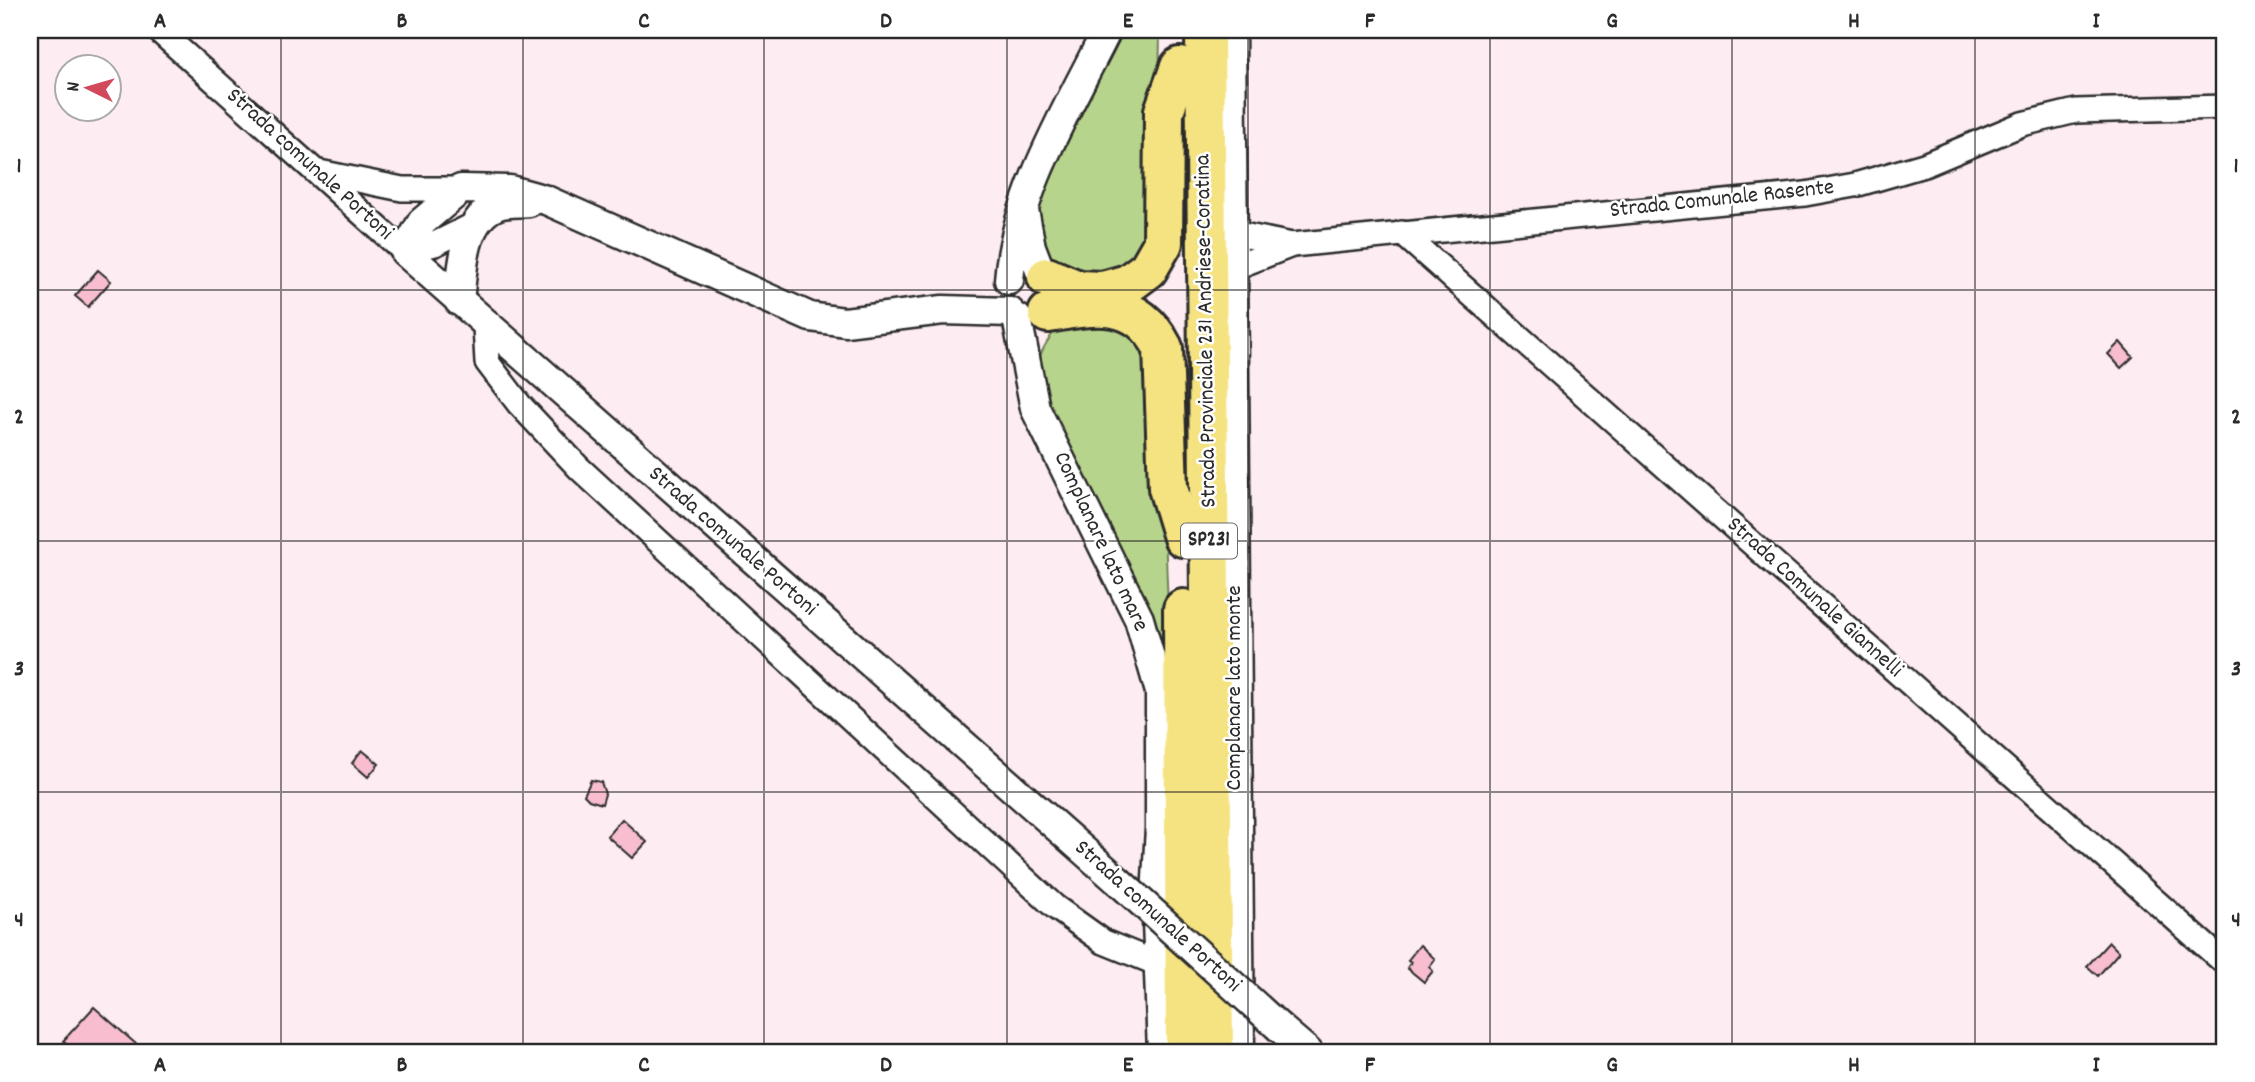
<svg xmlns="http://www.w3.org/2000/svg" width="2255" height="1082" viewBox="0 0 2255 1082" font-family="Dekko,sans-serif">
<rect width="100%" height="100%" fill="#fdecf1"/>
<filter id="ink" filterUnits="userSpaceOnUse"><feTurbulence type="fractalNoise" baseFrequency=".0143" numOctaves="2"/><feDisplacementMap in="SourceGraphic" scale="14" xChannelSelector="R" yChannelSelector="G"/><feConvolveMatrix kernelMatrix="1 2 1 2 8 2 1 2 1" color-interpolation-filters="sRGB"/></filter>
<g filter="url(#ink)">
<!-- green -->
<g fill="#b7d48c" stroke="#71805c" stroke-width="2">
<polygon points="1119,30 1160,30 1157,217 1149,246 1106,277 1050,264 1034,209"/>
<path d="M1133 323 1159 372 1171 689 1042 406C1036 369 1033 358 1057 328Z"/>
</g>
<!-- building -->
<g fill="#f8bed0" stroke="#2b2b2b" stroke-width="2">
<polygon points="98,270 111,281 88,307 75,296"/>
<polygon points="2120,342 2133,357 2121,368 2108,354"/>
<polygon points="362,750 379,764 368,777 352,763"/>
<polygon points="591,780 601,782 605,794 602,804 589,800 584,795"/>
<polygon points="622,819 647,842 632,858 607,836"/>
<polygon points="2109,942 2119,952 2098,976 2087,966"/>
<polygon points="1420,945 1435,959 1429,967 1433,971 1424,982 1407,968 1411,962 1408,960"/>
<polygon points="94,1007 145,1052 75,1052 63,1041"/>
</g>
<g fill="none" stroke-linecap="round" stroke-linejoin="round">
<defs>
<g id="minor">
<polyline points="158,30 405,252 435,244 475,224"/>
<polyline points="319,172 402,189 461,189"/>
<polyline points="1233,233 1292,245"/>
<polyline points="1402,233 2225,963"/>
<polyline points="1233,268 1292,245 1805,194 1855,185 1924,165 2022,124 2076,111 2225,107"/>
<polyline points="485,326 487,362 519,404 579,468 1055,907 1104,942 1156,963"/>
</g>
<g id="tertiary">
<polyline points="1231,30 1240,1052"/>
<polyline points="1025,215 1031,247 1041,273"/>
<path d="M1009 280C1015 194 1069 107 1107 30"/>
<path d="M459 301C463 270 462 221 496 206 504 202 519 203 529 202"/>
<polyline points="1010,312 943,310 845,322 810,317 546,200 510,190 461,189 422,222 405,252 1117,880"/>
<polyline points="1017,318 1035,408 1139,619 1160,692 1160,828 1156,895 1162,1052"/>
<polyline points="1280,1028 1308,1052"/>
</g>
<g id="trunk">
<polyline points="1205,30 1214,1052"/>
<polyline points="1047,277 1078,290 1103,291 1128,284 1148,269 1163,243 1164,111 1180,67"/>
<path d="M1048 313C1097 304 1137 297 1163 348L1168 488 1183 537"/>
<polyline points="1183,609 1185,1052"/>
</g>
</defs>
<!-- minor casing -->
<use href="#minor" stroke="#2b2b2b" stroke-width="28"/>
<!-- tertiary casing -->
<use href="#tertiary" stroke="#2b2b2b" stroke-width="33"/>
<!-- trunk casing -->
<use href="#trunk" stroke="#2b2b2b" stroke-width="44"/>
<!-- minor -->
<use href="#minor" stroke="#fff" stroke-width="23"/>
<!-- tertiary -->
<use href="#tertiary" stroke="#fff" stroke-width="28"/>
<!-- trunk -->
<use href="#trunk" stroke="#f5e382" stroke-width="38"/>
<defs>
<polyline id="tertiary-bridge" points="1117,880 1280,1028"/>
</defs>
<!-- tertiary-bridge casing -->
<use href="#tertiary-bridge" stroke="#2b2b2b" stroke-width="33" stroke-linecap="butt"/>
<!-- tertiary-bridge -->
<use href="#tertiary-bridge" stroke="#fff" stroke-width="28"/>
</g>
</g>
<!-- grid -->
<path fill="none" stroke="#2b2b2b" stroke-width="2" stroke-opacity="0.55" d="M281 30V1052M523 30V1052M764 30V1052M1007 30V1052M1248 30V1052M1490 30V1052M1732 30V1052M1975 30V1052M30 290H2225M30 541H2225M30 792H2225"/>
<g text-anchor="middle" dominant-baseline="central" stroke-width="5" stroke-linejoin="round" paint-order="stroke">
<!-- shield labels -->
<rect fill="#fff" stroke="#6b6b6b" stroke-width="2" x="1181" y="523.5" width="56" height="35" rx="5"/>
<g font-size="21" font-weight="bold" fill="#2b2b2b">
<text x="1209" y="541">SP231</text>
</g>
<!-- street labels -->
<g font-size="23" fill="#2b2b2b" stroke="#fff">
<text transform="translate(309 165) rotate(42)">Strada comunale Portoni</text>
<text transform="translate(1722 200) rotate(-6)">Strada Comunale Rasente</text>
<text transform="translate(1207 331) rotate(-91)">Strada Provinciale 231 Andriese-Coratina</text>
<text transform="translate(732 542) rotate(41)">Strada comunale Portoni</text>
<text transform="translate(1100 542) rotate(65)">Complanare lato mare</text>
<text transform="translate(1814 598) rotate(42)">Strada Comunale Giannelli</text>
<text transform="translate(1235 688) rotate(-90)">Complanare lato monte</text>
<text transform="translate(1157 917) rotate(42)">Strada comunale Portoni</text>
</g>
</g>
<!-- margin -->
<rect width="2255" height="1082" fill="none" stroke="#fff" stroke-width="77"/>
<!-- north arrow -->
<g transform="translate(88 88) rotate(275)"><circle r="33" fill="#ffffff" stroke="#aaaaaa" stroke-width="2"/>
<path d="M0-5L12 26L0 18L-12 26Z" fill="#d1495b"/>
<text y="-10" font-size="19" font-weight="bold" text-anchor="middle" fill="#2b2b2b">N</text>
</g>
<rect x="38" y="38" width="2178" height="1006" fill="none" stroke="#2b2b2b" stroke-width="2.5"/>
<g font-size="23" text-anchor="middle" font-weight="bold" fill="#2b2b2b">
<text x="160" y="27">A</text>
<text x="402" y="27">B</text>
<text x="644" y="27">C</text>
<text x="886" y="27">D</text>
<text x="1128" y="27">E</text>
<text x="1370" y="27">F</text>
<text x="1612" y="27">G</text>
<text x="1854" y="27">H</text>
<text x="2096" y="27">I</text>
<text x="19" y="172">1</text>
<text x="2236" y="172">1</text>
<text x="19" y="423">2</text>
<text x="2236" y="423">2</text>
<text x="19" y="675">3</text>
<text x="2236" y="675">3</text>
<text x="19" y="926">4</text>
<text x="2236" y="926">4</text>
<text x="160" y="1071">A</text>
<text x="402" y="1071">B</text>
<text x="644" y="1071">C</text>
<text x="886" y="1071">D</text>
<text x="1128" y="1071">E</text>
<text x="1370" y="1071">F</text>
<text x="1612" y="1071">G</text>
<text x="1854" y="1071">H</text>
<text x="2096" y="1071">I</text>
</g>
</svg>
